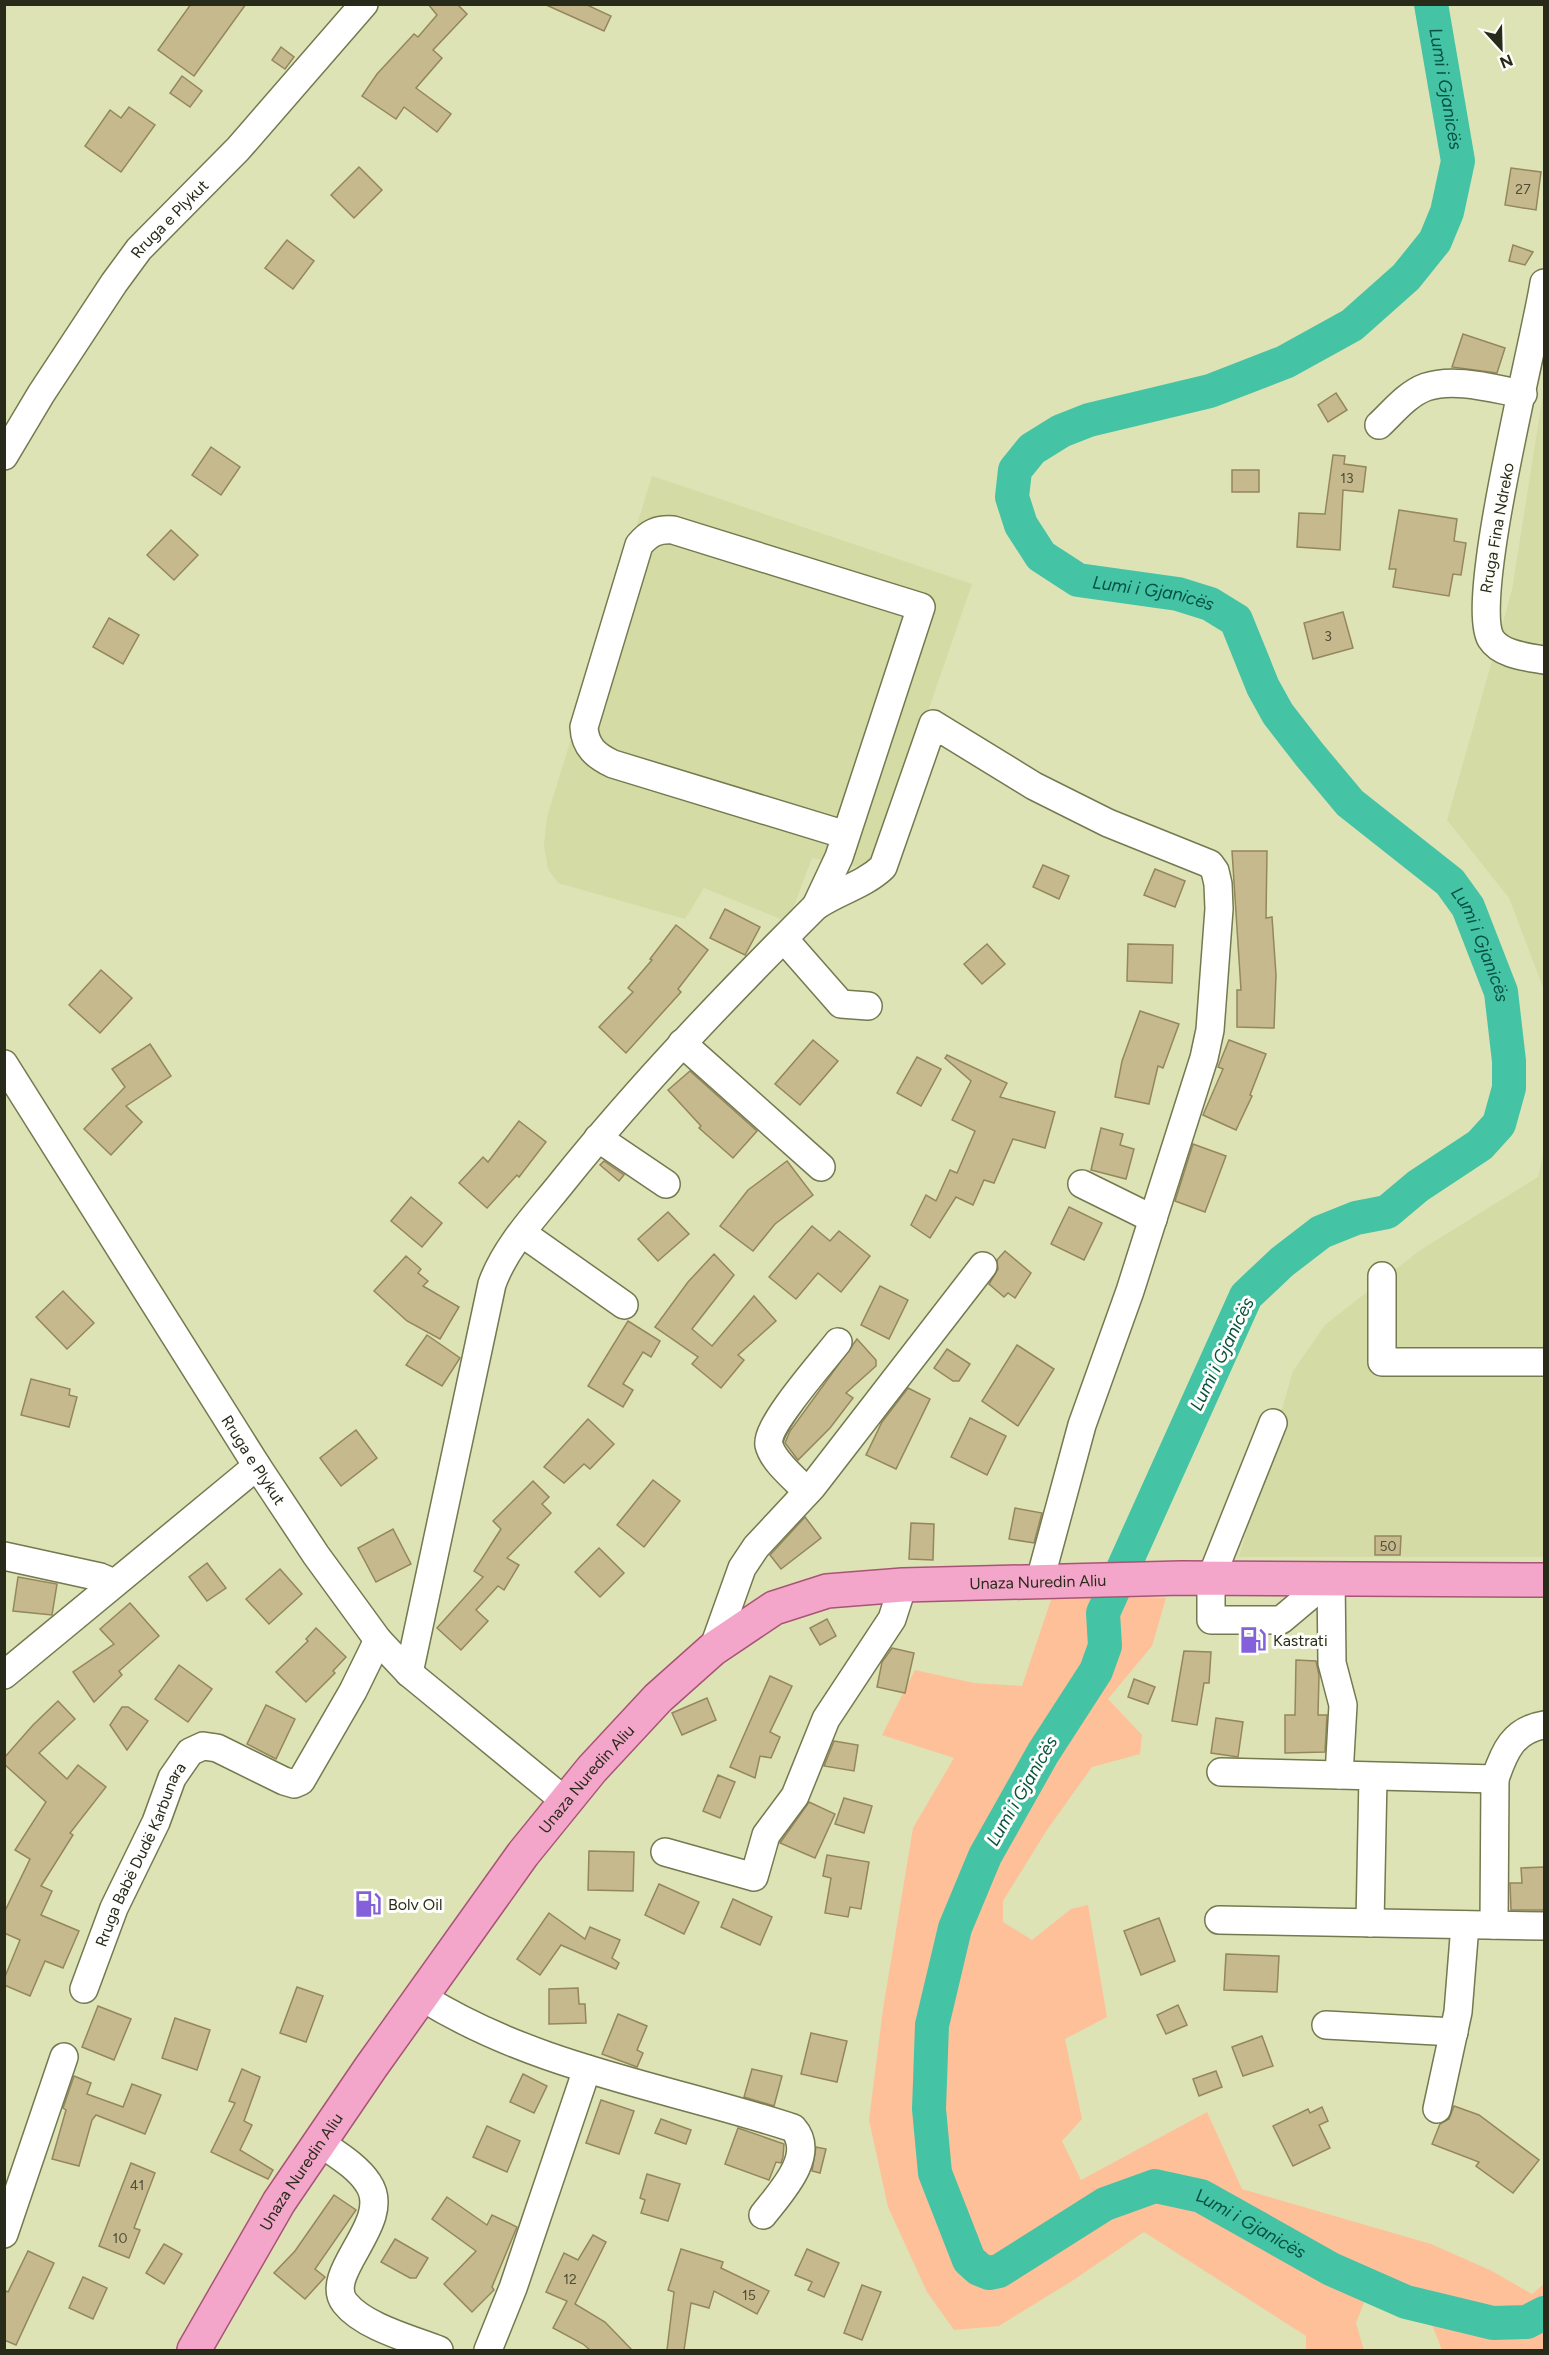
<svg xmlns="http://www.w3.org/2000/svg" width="1549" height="2355" viewBox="0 0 1549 2355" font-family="Figtree,sans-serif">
<rect width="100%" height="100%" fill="#dde3b5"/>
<!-- built -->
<g fill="#d4dba5">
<polygon points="1544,388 1544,999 1543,987 1509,898 1447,820 1512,590"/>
<polygon points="652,476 972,584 873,870 812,858 788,922 704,888 685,919 558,883 548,869 544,845 547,817"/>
<polygon points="1544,1150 1544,1557 1239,1557 1293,1371 1325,1325 1419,1251 1538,1177"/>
</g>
<!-- green -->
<polygon fill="#fec099" points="1054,1591 1166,1598 1152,1646 1108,1699 1142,1735 1140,1754 1092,1767 1047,1830 1003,1901 1003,1922 1032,1940 1071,1909 1088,1905 1107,2017 1065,2039 1082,2119 1062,2141 1081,2180 1207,2112 1242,2189 1431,2244 1490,2270 1532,2294 1544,2284 1544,2350 1442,2350 1423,2302 1372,2282 1356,2323 1364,2350 1306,2350 1306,2336 1144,2232 1072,2281 999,2326 954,2330 927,2292 888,2207 869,2120 883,2009 913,1828 954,1758 882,1735 915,1670 974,1683 1022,1686"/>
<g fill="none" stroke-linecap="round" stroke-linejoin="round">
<!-- river -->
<path stroke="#45c3a5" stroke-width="34" id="s1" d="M1431 4 1458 161 1447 212 1435 241 1406 277 1352 325 1285 362 1210 391 1089 420 1061 431 1032 449 1015 470 1012 497 1021 525 1041 556 1078 580 1178 594 1210 604 1236 620 1263 687 1278 714 1309 754 1350 803 1450 882 1468 907 1501 992 1509 1061V1088L1499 1124 1480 1145 1418 1186 1387 1212 1356 1218 1321 1232 1282 1262 1246 1296 1103 1613 1105 1646 1096 1671 1043 1753 985 1856 955 1928 932 2025 929 2109 935 2173 969 2260 979 2269 989 2273 999 2271 1105 2204 1155 2186 1201 2196 1331 2269 1406 2302 1493 2323 1527 2322 1544 2313"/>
</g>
<!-- building -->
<g fill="#c6b98d" stroke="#94875d" stroke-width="1.5">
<polygon points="191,4 246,4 194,76 158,50"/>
<polygon points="428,4 457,4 467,14 433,50 442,58 416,88 451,114 437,132 404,107 396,119 362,96 377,74 414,34 418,37 437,15"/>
<polygon points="544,4 585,4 611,16 604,31"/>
<polygon points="281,47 294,57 285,69 272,60"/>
<polygon points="182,76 202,91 190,107 170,93"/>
<polygon points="129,107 155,125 121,172 85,146 110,110 121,118"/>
<polygon points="359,167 382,190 354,218 331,195"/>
<polygon points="1511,168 1541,172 1536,210 1505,205"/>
<polygon points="287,240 314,261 293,289 265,268"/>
<polygon points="1513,245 1533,252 1525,265 1509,261"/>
<polygon points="1463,334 1505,348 1497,373 1452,367"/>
<polygon points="1336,393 1347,410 1328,422 1318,405"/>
<polygon points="211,447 240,467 221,495 192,475"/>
<polygon points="1333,455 1345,456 1344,464 1366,467 1363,492 1343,490 1340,550 1297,547 1299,513 1325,514"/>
<rect x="1232" y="470" width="27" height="22"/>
<polygon points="1399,510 1457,519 1454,541 1466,543 1461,575 1453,574 1449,596 1393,587 1396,569 1389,569"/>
<polygon points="171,530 198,555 174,580 147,555"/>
<polygon points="1343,612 1353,648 1313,659 1304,623"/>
<polygon points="109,618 139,635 123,664 93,647"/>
<polygon points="1232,851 1267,851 1266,918 1272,917 1276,975 1274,1028 1237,1027 1237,990 1241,990"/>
<polygon points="1043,865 1069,876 1059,899 1033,887"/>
<polygon points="1155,869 1185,881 1175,907 1144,895"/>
<polygon points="725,909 760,927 745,955 710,938"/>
<polygon points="676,925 708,950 678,989 681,992 626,1053 599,1027 633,992 628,988 652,960 650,959"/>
<polygon points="987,944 1005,964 982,984 964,964"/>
<polygon points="1128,944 1173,945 1172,983 1127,981"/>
<polygon points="101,970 132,998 100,1033 69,1005"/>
<polygon points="1140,1011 1179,1024 1163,1068 1158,1066 1149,1104 1115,1097 1122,1061"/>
<polygon points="813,1040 838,1061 800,1105 775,1084"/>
<polygon points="1229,1040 1266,1054 1250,1095 1252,1096 1236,1130 1203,1115 1223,1069 1218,1067"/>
<polygon points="150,1044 171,1076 126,1106 142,1122 111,1155 84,1129 125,1087 112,1069"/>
<polygon points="947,1055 1007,1083 1000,1097 1055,1112 1045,1148 1013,1139 994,1183 984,1180 973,1205 956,1197 930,1238 911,1225 926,1195 936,1201 950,1170 957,1173 975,1131 952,1120 971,1081 945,1058"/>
<polygon points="917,1057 941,1069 921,1106 897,1093"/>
<polygon points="690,1071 757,1131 733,1158 699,1128 701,1126 668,1090"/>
<polygon points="519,1121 546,1142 519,1177 517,1175 487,1208 459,1183 483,1157 488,1162"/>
<polygon points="1101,1128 1123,1134 1120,1145 1134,1149 1126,1179 1091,1170"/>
<polygon points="1193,1144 1226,1156 1205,1212 1175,1201"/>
<polygon points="604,1161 624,1175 619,1181 600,1165"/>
<polygon points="787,1161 813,1195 775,1224 753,1251 720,1226 748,1190"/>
<polygon points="411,1197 442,1223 422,1247 391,1221"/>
<polygon points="1069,1207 1102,1223 1084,1260 1051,1244"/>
<polygon points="668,1212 689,1234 658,1261 638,1239"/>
<polygon points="812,1226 830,1241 839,1231 870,1256 841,1292 818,1273 796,1299 769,1277"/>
<polygon points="1005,1251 1031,1273 1015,1298 1008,1293 1004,1297 989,1284 998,1269 997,1260"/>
<polygon points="714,1254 734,1275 692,1329 712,1346 754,1296 776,1321 738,1355 744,1360 721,1388 692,1364 698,1357 655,1327 688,1282"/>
<polygon points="406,1256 421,1269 418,1273 428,1281 423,1286 459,1307 440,1339 407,1321 374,1291"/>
<polygon points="880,1286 908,1300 889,1339 861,1325"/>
<polygon points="63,1291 94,1323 67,1349 36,1317"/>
<polygon points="628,1321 660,1341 651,1357 643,1352 623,1384 633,1390 623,1407 588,1386"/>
<polygon points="427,1335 460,1358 442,1386 406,1365"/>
<polygon points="857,1339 876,1360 876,1366 846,1393 853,1398 830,1428 798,1460 785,1443 790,1431"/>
<polygon points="1017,1345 1054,1369 1018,1426 982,1401"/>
<polygon points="947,1349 970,1364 959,1381 953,1381 934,1368"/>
<polygon points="31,1379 70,1389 69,1395 77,1397 69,1427 21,1415"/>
<polygon points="908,1388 930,1399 896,1469 866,1455 882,1422"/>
<polygon points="970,1418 1006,1436 987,1475 951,1457"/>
<polygon points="588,1419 614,1444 590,1469 584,1464 564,1483 544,1467"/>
<polygon points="356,1430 377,1458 341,1486 320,1458"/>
<polygon points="653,1480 680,1501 644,1547 617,1525"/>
<polygon points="533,1481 549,1497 542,1504 551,1513 507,1558 519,1565 504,1590 498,1586 476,1610 488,1621 461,1650 437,1628 483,1577 474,1571 501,1529 493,1521"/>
<polygon points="1015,1508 1042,1513 1034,1543 1009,1539"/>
<polygon points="805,1517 821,1538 781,1569 770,1555"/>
<polygon points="911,1523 934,1524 933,1560 909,1559"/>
<polygon points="393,1529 411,1564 376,1582 358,1548"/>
<polygon points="1375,1536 1401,1536 1400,1555 1375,1555"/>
<polygon points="599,1548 624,1573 600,1597 575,1572"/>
<polygon points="207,1563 226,1588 207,1601 189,1577"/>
<polygon points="280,1569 302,1594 269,1624 246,1599"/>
<polygon points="18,1577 57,1584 52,1615 13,1611"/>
<polygon points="130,1603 159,1636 119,1671 122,1675 94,1702 73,1672 114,1644 100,1629"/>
<polygon points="827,1619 836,1636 820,1645 810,1628"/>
<polygon points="316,1628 346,1657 333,1671 335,1673 306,1702 276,1672 308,1641 306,1639"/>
<polygon points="892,1648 914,1653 905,1693 877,1687 882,1662"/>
<polygon points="1184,1651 1211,1652 1209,1683 1204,1683 1197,1725 1172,1721"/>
<polygon points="1296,1660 1316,1661 1319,1675 1318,1715 1327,1715 1325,1752 1285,1753 1285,1715 1295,1715"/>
<polygon points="179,1665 212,1689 188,1722 155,1699"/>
<polygon points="770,1676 792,1686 770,1732 780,1737 771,1758 760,1756 755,1778 730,1767"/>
<polygon points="1134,1679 1155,1687 1148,1704 1128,1697"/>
<polygon points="707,1698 716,1720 682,1735 672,1713"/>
<polygon points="58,1701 75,1719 39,1753 67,1779 78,1765 106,1787 70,1833 73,1835 41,1886 52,1891 41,1915 79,1931 63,1968 45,1961 30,1996 4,1985 4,1979 20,1940 4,1933 4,1913 30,1859 15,1850 46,1802 4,1764 4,1758 33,1725"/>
<polygon points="266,1705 295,1719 276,1759 247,1744"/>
<polygon points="122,1707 128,1707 148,1721 127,1750 110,1725"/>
<polygon points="1216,1718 1243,1722 1238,1757 1211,1753"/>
<polygon points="834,1741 858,1745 854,1771 824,1766"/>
<polygon points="718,1775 735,1782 720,1818 703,1811"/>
<polygon points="844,1798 872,1806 864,1833 835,1824"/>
<polygon points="809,1802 835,1814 815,1858 780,1843"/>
<polygon points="589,1851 634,1852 633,1891 588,1890"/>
<polygon points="827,1855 869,1862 861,1909 850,1907 848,1917 825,1913 831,1878 823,1876"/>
<polygon points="1545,1867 1545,1910 1511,1910 1510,1883 1522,1883 1521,1868"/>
<polygon points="659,1884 699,1902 684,1934 645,1915"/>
<polygon points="733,1899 772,1917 760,1945 721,1927"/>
<polygon points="549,1913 585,1939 590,1927 620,1940 612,1958 619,1963 616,1969 561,1945 540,1975 517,1959"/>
<polygon points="1159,1918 1175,1961 1141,1975 1124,1931"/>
<polygon points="1226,1954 1279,1956 1277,1992 1224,1990"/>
<polygon points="297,1987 323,1996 306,2042 280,2033"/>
<polygon points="578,1988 579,2004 585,2004 586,2023 549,2024 549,1989"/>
<polygon points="1178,2005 1187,2025 1166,2034 1157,2015"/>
<polygon points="98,2006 131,2019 114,2060 82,2047"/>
<polygon points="618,2014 647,2026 637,2050 643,2053 637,2067 602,2054"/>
<polygon points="175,2018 210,2030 197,2070 162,2058"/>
<polygon points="811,2033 847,2041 837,2082 801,2074"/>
<polygon points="1262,2036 1273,2066 1243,2076 1232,2047"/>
<polygon points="242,2069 260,2077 244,2121 252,2125 240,2150 273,2170 268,2179 211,2152 235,2103 229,2101"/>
<polygon points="752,2069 782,2076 774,2106 744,2097"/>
<polygon points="1216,2071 1222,2087 1199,2096 1193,2079"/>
<polygon points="523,2074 547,2086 534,2113 510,2102"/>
<polygon points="74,2076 91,2083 87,2094 123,2107 132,2084 161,2095 145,2134 96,2115 92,2120 79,2166 52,2159 66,2110 63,2108"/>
<polygon points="601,2100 634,2111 619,2154 586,2143"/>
<polygon points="1454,2106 1479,2115 1539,2160 1513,2193 1476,2166 1479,2162 1432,2144 1440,2124 1449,2119"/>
<polygon points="1322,2107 1328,2121 1319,2125 1330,2148 1293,2166 1273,2126 1308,2109 1310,2113"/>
<polygon points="661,2119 691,2130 686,2144 655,2133"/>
<polygon points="487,2126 520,2141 507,2172 473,2157"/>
<polygon points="738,2128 784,2144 783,2157 781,2163 776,2162 769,2180 725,2164"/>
<polygon points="816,2147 826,2149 820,2173 812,2171"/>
<polygon points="131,2163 155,2173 134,2228 140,2230 129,2258 99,2246"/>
<polygon points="647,2174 680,2184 668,2221 641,2213 645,2200 640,2198"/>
<polygon points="334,2195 356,2210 315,2269 325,2277 305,2299 274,2273 295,2251"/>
<polygon points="447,2197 487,2225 492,2215 517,2227 492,2287 494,2290 472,2312 444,2284 476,2251 432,2219"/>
<polygon points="593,2235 606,2242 575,2304 605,2322 632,2350 590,2350 583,2344 553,2328 567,2301 546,2292 564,2253 578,2260"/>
<polygon points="395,2239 428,2258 416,2278 410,2278 381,2262"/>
<polygon points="164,2244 182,2254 164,2284 146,2273"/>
<polygon points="681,2249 723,2262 721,2268 769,2291 757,2314 714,2291 709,2308 691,2303 684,2350 667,2350 674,2292 668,2290"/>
<polygon points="807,2249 839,2263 824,2297 808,2290 812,2282 795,2275"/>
<polygon points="28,2251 54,2263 16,2345 4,2340 4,2290 8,2292"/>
<polygon points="83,2277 107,2288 93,2319 69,2308"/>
<polygon points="862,2285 881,2292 862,2340 844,2333"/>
</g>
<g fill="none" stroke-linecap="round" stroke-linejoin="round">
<defs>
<g id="minor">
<path d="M1544 283C1535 342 1468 601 1491 639 1501 655 1528 657 1544 660"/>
<path d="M1379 425C1393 412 1407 394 1426 387 1455 377 1494 389 1523 394"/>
<path id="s2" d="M4 456 41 394 114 283 139 249 238 149 364 4"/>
<path d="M816 906 839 857 921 607 673 530C657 529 649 533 639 545L584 727C585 747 596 756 613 764L846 835"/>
<polyline points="784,939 841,1004 868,1006"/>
<polyline points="682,1043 821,1167"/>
<path id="s3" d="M4 1064 257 1466 316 1555 378 1640 409 1673 565 1801"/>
<polyline points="598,1138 666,1184"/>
<polyline points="1082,1184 1153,1219"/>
<polyline points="522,1233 624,1305"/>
<polyline points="1382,1276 1382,1362 1544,1362"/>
<polyline points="1273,1423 1211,1578 1211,1620 1281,1620 1331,1578"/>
<path d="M807 1492C796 1479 773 1462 769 1445 765 1426 825 1359 838 1342"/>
<polyline points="4,1556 100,1577 114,1583"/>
<polyline points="1331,1578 1332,1663 1343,1705 1339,1775"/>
<polyline points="713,1649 742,1568 756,1547 812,1487 983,1266"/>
<path d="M409 1673 492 1284C506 1245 538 1213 564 1180 642 1083 728 994 816 906 838 891 864 885 883 867L933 724 1034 786 1108 823 1210 864 1215 871 1218 884 1219 909 1210 1030 1204 1058 1130 1291 1082 1425 1040 1580"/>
<polyline points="4,1675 257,1466"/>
<path d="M1221 1772 1495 1779C1504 1752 1513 1730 1544 1725"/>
<polyline points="665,1852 754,1877 766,1835 795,1796 826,1719 892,1619 903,1585"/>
<polyline points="1219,1920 1544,1926"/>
<polyline points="1370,1923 1373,1777"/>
<polyline points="1494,1925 1495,1779"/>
<path id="s4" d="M84 1989 114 1908 156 1822 172 1778 190 1752 203 1746 217 1748 284 1781 294 1784 301 1781 353 1691 378 1640"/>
<path d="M422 1997C535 2068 668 2087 793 2128 817 2155 780 2193 763 2215"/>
<polyline points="1326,2025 1454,2032"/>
<polyline points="1437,2109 1458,2012 1465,1925"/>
<path d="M319 2142C336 2154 357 2166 368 2183 395 2222 321 2273 345 2303 364 2327 411 2339 439 2350"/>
<polyline points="4,2234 64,2057"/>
<polyline points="488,2350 513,2288 587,2069"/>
</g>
<g id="major">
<path id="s5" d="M194 2350 279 2202 371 2067 523 1854 592 1769 658 1698 713 1649 774 1608 827 1591 903 1585 1181 1578 1544 1580"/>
</g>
</defs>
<!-- minor casing -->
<use href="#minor" stroke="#74794f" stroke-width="30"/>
<!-- major casing -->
<use href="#major" stroke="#a75575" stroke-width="36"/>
<!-- minor -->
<use href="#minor" stroke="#fff" stroke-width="27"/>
<!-- major -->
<use href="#major" stroke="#f3a6ca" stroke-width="33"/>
</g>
<!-- icons -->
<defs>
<symbol id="fuel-bare" viewBox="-9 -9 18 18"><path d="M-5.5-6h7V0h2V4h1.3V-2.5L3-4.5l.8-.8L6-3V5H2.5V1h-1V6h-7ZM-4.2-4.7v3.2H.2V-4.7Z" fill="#8460db" stroke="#fefffa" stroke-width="2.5" paint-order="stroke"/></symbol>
</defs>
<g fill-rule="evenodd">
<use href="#fuel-bare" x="1234" y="1621" width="38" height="38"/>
<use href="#fuel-bare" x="349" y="1885" width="38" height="38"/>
</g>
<g text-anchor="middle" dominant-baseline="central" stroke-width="6" stroke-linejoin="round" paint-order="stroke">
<!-- number labels -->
<g font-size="14" fill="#504e37">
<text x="1523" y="189">27</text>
<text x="1347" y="478">13</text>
<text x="1328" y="636">3</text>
<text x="1388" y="1546">50</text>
<text x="137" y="2185">41</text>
<text x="120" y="2238">10</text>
<text x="570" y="2279">12</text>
<text x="749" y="2295">15</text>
</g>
<!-- street labels -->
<g font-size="16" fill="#292b1a" stroke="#fefffa">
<text stroke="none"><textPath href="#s2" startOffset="290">Rruga e Plykut</textPath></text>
<text transform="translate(1497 528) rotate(-80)">Rruga Fina Ndreko</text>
<text stroke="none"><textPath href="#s3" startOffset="468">Rruga e Plykut</textPath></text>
<text stroke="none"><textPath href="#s5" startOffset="1216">Unaza Nuredin Aliu</textPath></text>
<text stroke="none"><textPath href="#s5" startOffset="694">Unaza Nuredin Aliu</textPath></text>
<text stroke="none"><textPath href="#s4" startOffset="146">Rruga Babë Dudë Karbunara</textPath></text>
<text stroke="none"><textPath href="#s5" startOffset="208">Unaza Nuredin Aliu</textPath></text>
</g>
<!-- poi labels -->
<g font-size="16" fill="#292b1a" stroke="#fefffa" text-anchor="start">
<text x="1273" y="1640">Kastrati</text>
<text x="388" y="1904">Bolv Oil</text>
</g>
<!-- water labels -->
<g font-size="18" font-style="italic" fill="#065141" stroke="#fefffa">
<text stroke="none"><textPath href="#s1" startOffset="86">Lumi i Gjanicës</textPath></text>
<text stroke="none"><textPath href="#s1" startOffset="948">Lumi i Gjanicës</textPath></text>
<text stroke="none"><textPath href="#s1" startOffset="1452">Lumi i Gjanicës</textPath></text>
<text transform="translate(1222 1354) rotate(-64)">Lumi i Gjanicës</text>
<text transform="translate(1022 1791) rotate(-60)">Lumi i Gjanicës</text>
<text stroke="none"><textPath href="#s1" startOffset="3308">Lumi i Gjanicës</textPath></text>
</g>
</g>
<!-- border -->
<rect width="1549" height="2355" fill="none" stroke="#292b1a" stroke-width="12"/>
<!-- north arrow -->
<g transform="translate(1501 48) rotate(158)" stroke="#fefffa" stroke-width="4.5" paint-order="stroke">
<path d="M0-4.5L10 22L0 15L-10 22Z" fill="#292b1a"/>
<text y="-9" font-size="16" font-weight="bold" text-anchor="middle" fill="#292b1a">N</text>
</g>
</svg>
